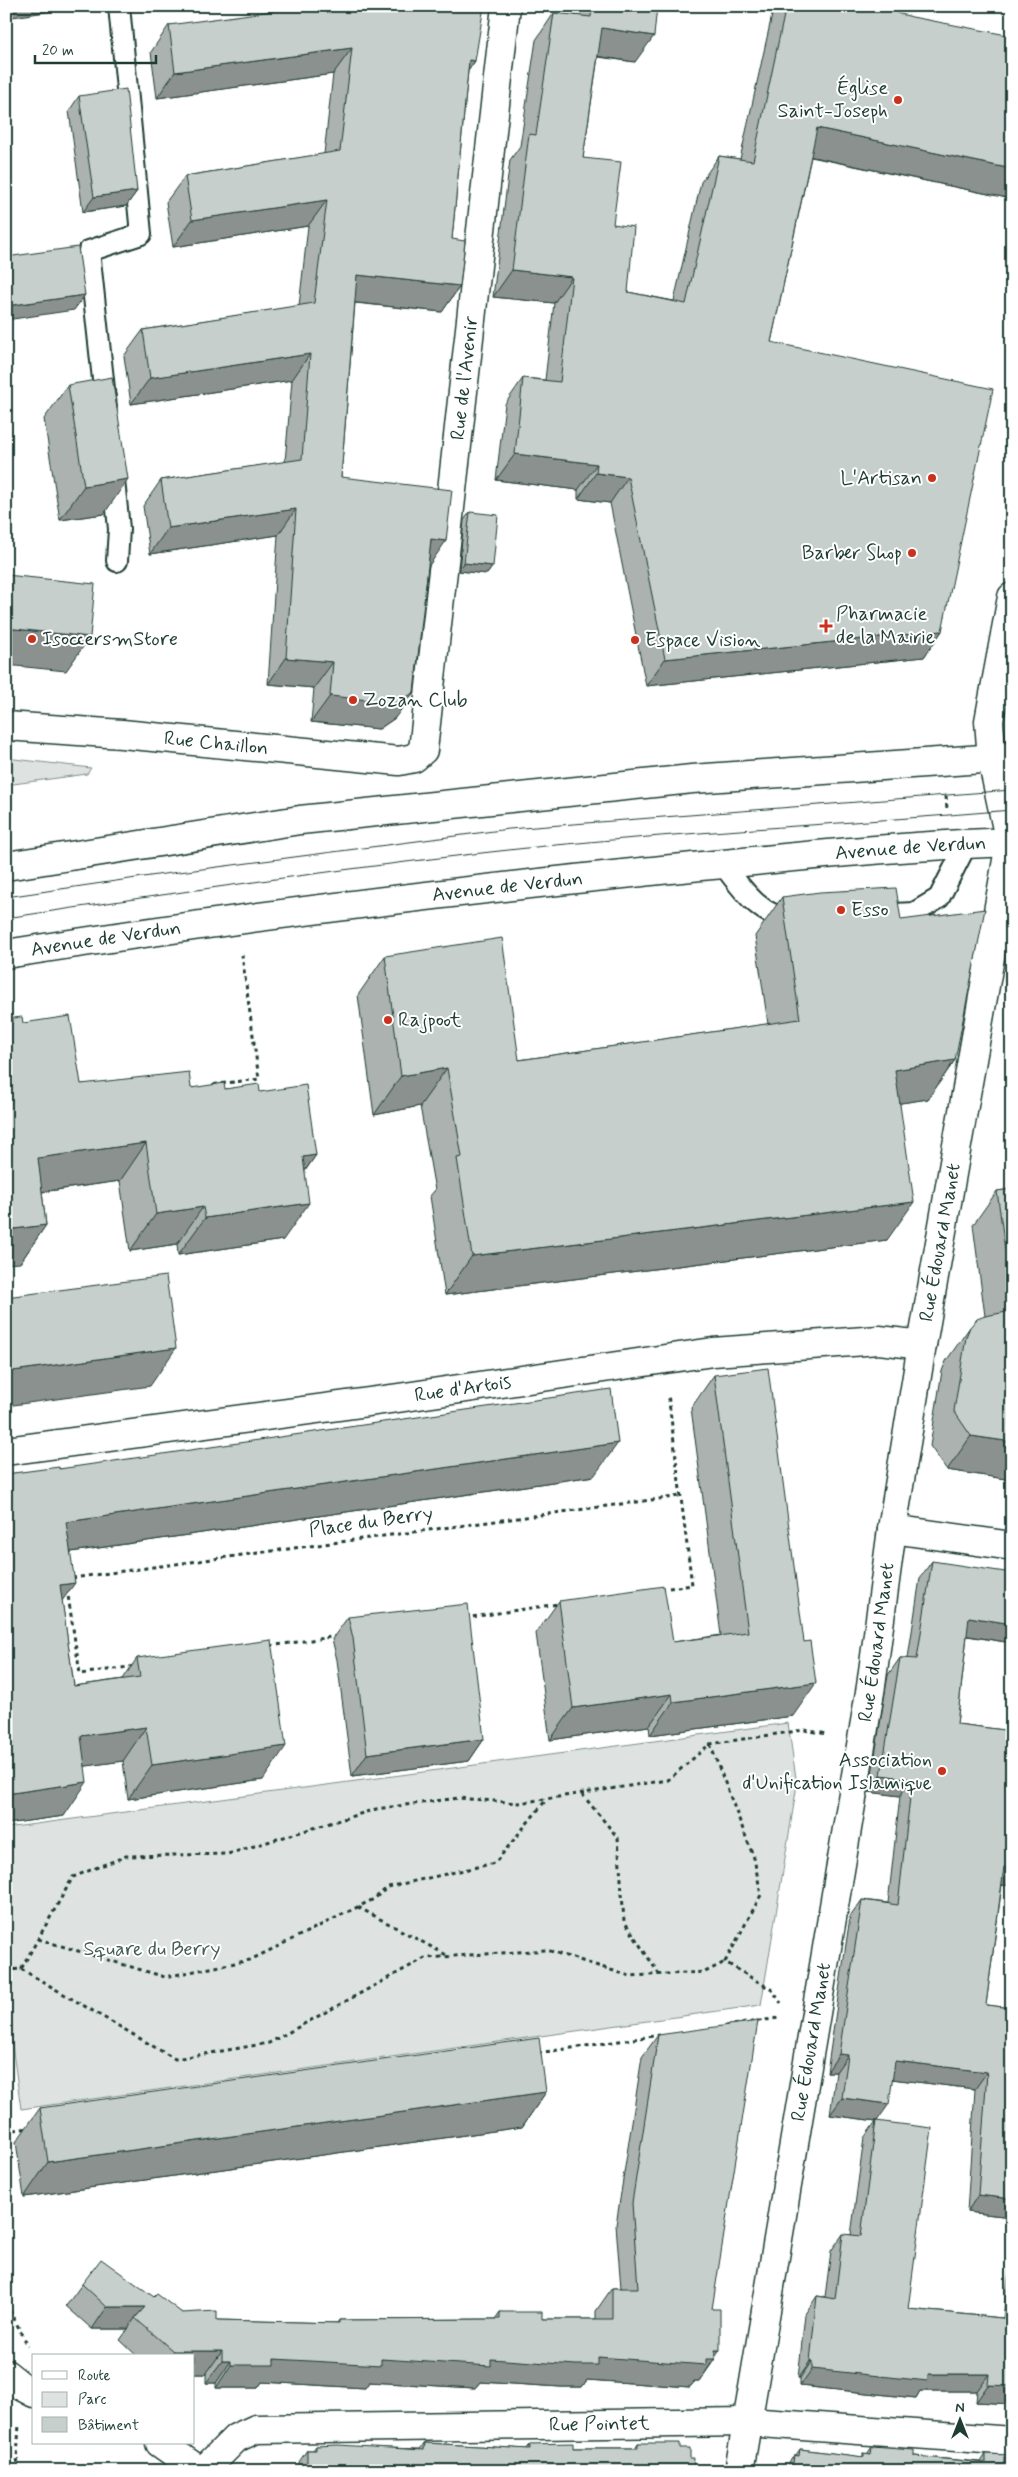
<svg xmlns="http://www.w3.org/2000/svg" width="1018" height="2477" viewBox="0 0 1018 2477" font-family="Mynerve,sans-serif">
<rect width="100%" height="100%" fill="#fff"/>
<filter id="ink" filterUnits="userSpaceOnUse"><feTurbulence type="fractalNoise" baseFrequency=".02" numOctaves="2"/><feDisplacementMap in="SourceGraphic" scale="10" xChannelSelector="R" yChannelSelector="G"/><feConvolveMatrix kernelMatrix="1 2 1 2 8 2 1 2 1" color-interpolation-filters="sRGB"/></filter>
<g filter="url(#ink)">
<!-- green -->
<g fill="#dee3e2" stroke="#7e908b">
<polygon points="6,758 91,768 87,774 6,785"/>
<polygon points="788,1723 797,1785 761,2005 21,2109 6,2002 6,1828"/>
</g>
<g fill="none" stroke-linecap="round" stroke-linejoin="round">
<defs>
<g id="lane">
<polyline points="106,407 89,251 141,234 119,6"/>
<polyline points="113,470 119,529 117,561"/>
<path d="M723 864C741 888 762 920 795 919"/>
<polyline points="874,915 914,913 939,898 966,845"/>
</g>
<g id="street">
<path id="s1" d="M6 726 122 734 399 761 414 758 423 750 506 6"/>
<path id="s2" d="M6 1451 398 1398 713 1352 879 1340 922 1345"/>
<polyline points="892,1529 1012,1546"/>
<polyline points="6,2374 21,2386 34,2393"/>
<polyline points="160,2443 200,2471"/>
<path id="s3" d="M203 2471 236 2438 256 2429 747 2422 1012 2441"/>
<path id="s4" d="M739 2471 871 1686 892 1529 922 1345 1010 843 992 759 989 721 1012 597"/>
</g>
<g id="secondary">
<polyline points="6,866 300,820 692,779 1012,757"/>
<path id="s5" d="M6 954C217 920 429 894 642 872 765 860 888 846 1012 842"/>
</g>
</defs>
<!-- lane casing -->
<use href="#lane" stroke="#1f3d34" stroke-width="24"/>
<!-- street casing -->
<use href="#street" stroke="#1f3d34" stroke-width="31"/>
<!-- secondary casing -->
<use href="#secondary" stroke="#1f3d34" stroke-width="31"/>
<!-- path -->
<g stroke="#1f3d34" stroke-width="3" stroke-dasharray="4 4" stroke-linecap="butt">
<polyline points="946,796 947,810"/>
<polyline points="210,1089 210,1085 259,1079 242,955"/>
<polyline points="72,1578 681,1496"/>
<polyline points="67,1589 80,1674 135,1666"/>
<polyline points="661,1589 692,1585 668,1394"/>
<polyline points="465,1618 558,1604"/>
<polyline points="270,1646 338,1636"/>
<polyline points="710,1744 754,1858 761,1895 725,1962 772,1990 781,2003"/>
<polyline points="582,1794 618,1838 624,1921 659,1974"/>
<polyline points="358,1907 450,1957"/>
<polyline points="38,1939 165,1977 250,1960 374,1899 388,1887 495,1863 546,1800"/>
<polyline points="21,1969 175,2059 269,2043 425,1958 547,1950 630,1976 705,1972 725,1962"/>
<polyline points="6,1970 21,1969 73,1877 126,1856 228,1854 376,1809 458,1798 519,1803 668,1780 710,1744 804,1730 827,1734"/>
<polyline points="726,2026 779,2018"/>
<polyline points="538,2053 660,2035"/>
<polyline points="6,2131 29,2128"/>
<polyline points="6,2303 28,2346"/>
<polyline points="19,2471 17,2458 19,2424"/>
</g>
<!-- lane -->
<use href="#lane" stroke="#fff" stroke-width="20"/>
<!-- street -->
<use href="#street" stroke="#fff" stroke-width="28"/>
<!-- secondary -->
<use href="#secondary" stroke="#fff" stroke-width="28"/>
<!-- tram -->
<g stroke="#1f3d34" stroke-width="1">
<polyline points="6,897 164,874 509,829 1012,790"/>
<path d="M6 918C186 891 365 865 545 846 701 831 856 823 1012 810"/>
</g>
</g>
<!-- wall -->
<g fill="#abb2af" stroke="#1f3d34">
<polygon points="576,6 657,6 635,62 598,57 583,158 613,224 628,292 674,301 701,182 719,156 740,159 774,6 871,6 1012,199 811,157 771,342 942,631 924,657 646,686 610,503 578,499 578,490 496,480 505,404 523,378 545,380 554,303 493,297 510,160 520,146 536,40 554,13 575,16"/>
<polygon points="169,25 475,61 468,71 452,239 460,286 442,312 355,303 341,477 428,567 395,718 379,729 311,722 314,688 268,684 278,535 150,554 143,506 161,480 285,462 292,380 131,404 124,356 143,330 299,306 308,226 173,247 166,202 185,176 324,154 333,74 157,98 151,52"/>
<polygon points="79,96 137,191 126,206 83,212 69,111"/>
<polygon points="68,385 104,514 60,520 44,419"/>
<polygon points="470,512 493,566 487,574 459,571 464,520"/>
<polygon points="782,897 901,920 955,1060 928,1099 900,1103 887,1240 445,1295 430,1196 435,1190 420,1106 374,1115 358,995 385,956 519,1060 768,1024 755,936"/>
<polygon points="23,1023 81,1084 225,1089 260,1092 316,1155 305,1171 283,1240 178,1255 177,1244 130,1251 120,1181 42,1192 46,1225 20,1263"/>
<polygon points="1012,1189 1012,1480 947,1470 930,1446 942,1371 946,1361 970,1327 985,1316 973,1225 997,1191"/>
<polygon points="714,1375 793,1716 650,1735 649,1726 550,1740 536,1633 559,1601 673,1642 721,1635 691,1408"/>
<polygon points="59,1469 594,1476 71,1552 62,1601 74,1686 123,1679 137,1658 263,1780 128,1799 123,1761 85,1766 64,1816 6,1824 6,1474"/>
<polygon points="932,1561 1012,1643 967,1636 957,1724 1012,1731 1012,1886 1002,1885 986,2005 1012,2008 1012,2217 967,2212 975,2089 892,2079 877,2121 908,2309 1003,2318 1012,2247 1012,2404 976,2402 977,2391 920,2391 916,2398 800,2386 800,2378 798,2378 805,2314 817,2296 825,2297 831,2251 843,2234 851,2235 864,2138 876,2121 830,2115 836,2072 827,2072 850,1917 862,1900 888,1903 900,1796 869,1792 888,1675 900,1658 908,1658 920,1578"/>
<polygon points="348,1617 484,1739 469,1761 352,1776 337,1660 332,1639"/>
<polygon points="658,2035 712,2309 715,2359 699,2382 694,2382 690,2387 587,2380 582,2387 561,2387 480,2382 475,2388 369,2382 365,2388 262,2382 258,2388 216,2388 216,2383 206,2383 206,2374 194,2374 194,2356 137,2356 120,2340 128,2329 92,2329 66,2306 82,2284 154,2297 182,2313 217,2320 337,2323 339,2320 495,2319 500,2312 542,2319 596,2319 596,2311 612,2288 621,2288 616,2225 642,2057"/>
<polygon points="546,2092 522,2127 24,2197 16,2142 40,2108"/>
<polygon points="425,2443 527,2449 530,2444 573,2448 635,2448 638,2443 680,2448 690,2458 693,2471 299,2471 299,2462 307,2450 313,2450 316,2446 420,2449"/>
<polygon points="872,2447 914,2456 980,2462 985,2454 1012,2471 784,2471 794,2455 796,2455 800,2449 862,2457 864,2453 867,2454"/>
</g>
<!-- shaded-wall -->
<g fill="#8b918f" stroke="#1f3d34">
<polygon points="6,6 86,6 6,18"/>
<polygon points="602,28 654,36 635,62 583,54"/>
<polygon points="352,48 333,74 157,98 175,72"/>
<polygon points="469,60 475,61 457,87"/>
<polygon points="817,128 1012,169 1012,199 799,154"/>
<polygon points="137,191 126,206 83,212 94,197"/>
<polygon points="327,200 308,226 173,247 192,220"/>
<polygon points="512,270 572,277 554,303 493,297"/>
<polygon points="357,275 460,286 442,312 339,301"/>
<polygon points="85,295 74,310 6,320 6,306"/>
<polygon points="310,354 292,380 131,404 150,378"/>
<polygon points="515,454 597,464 578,490 496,480"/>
<polygon points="596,473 628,477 610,503 578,499"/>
<polygon points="128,479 104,514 60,520 84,486"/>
<polygon points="296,509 278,535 150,554 168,528"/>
<polygon points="431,539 446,541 428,567"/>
<polygon points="464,563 493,566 487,574 459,571"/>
<polygon points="6,628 90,637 66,671 6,665"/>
<polygon points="942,631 924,657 646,686 665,659"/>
<polygon points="286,658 333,662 314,688 268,684"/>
<polygon points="414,692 395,718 379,729 311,722 330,696"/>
<polygon points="955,1060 928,1099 868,1108 895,1070"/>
<polygon points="447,1068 420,1106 374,1115 401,1076"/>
<polygon points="146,1143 120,1181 11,1196 38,1158"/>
<polygon points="316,1155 290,1192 303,1157"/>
<polygon points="914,1202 887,1240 445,1295 472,1256"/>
<polygon points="309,1203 283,1240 178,1255 205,1218"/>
<polygon points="203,1207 177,1244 130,1251 156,1214"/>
<polygon points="46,1225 20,1263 6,1264 6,1230"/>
<polygon points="176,1348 150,1386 6,1406 6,1372"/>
<polygon points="971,1436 1012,1442 1012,1480 947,1470"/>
<polygon points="618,1443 594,1476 43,1556 66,1522"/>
<polygon points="75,1583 51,1616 60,1585"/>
<polygon points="969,1617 1012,1624 1012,1643 957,1634"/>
<polygon points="816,1683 793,1716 650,1735 673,1702"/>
<polygon points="672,1694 649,1726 550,1740 573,1708"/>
<polygon points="146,1727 123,1761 58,1770 81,1736"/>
<polygon points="484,1739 469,1761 352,1776 367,1754"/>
<polygon points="286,1746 263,1780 128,1799 152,1765"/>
<polygon points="881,1775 912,1779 900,1796 869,1792"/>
<polygon points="87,1782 64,1816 6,1824 6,1794"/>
<polygon points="1004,1867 1012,1867 1012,1886 992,1884"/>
<polygon points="839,2054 848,2055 836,2072 827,2072"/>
<polygon points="895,2061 987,2072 975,2089 883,2078"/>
<polygon points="546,2092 522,2127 24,2197 48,2162"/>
<polygon points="842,2098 889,2104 877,2121 830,2115"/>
<polygon points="978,2195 1012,2199 1012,2217 967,2212"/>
<polygon points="107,2307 145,2307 135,2318 128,2329 92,2329"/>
<polygon points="715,2350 720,2350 699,2382 694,2382 690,2387 587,2380 582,2387 561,2387 480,2382 475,2388 369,2382 365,2388 262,2382 258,2388 216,2388 231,2365 274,2359 491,2359 598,2357 706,2359"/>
<polygon points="173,2351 222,2351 206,2374 194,2374 194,2356 170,2356"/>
<polygon points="222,2361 231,2361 216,2383 206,2383"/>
<polygon points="810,2361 812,2361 800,2378 798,2378"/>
<polygon points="812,2369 928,2374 989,2374 977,2391 920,2391 916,2398 800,2386"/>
<polygon points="988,2385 1012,2386 1012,2404 976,2402"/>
</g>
<!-- building -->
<g fill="#c7cfcc" stroke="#1f3d34">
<polygon points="309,6 484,6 475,61 469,60 452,239 465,241 460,286 357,275 341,477 452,490 446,541 431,539 414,692 398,703 330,696 333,662 286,658 296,509 168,528 161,480 302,459 310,354 150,378 143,330 314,303 327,200 192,220 185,176 340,151 352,48 175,72 169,25"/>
<polygon points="592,6 657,6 654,36 602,28 583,158 621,162 613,224 634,227 628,292 686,304 719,156 753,161 786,6 871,6 912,17 1012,36 1012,169 817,128 771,342 993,389 942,631 665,659 628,477 596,473 597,464 515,454 523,378 560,382 572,277 512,270 529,134 536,135 554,13 591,17"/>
<polygon points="126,89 137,191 94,197 79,96"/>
<polygon points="78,247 85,295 6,306 6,257"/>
<polygon points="112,377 128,479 84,486 68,385"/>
<polygon points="470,512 498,515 493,566 464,563"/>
<polygon points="6,575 95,584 90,637 6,628"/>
<polygon points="896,888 901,920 985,909 955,1060 895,1070 914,1202 472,1256 457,1158 462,1157 447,1068 401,1076 385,956 502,938 519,1060 800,1019 782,897 820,892"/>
<polygon points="70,1016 81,1084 189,1072 191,1088 224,1083 225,1089 259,1084 260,1092 306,1085 316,1155 303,1157 309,1203 205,1218 203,1207 156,1214 146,1143 38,1158 46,1225 6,1230 6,1019 22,1017 23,1023"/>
<polygon points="1012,1189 1012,1299 997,1191"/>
<polygon points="166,1276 176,1348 6,1372 6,1297"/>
<polygon points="1012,1311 1012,1442 971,1436 954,1411 966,1337 970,1327 977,1319 985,1316"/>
<polygon points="768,1368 804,1642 810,1641 816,1683 673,1702 672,1694 573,1708 559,1601 664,1586 673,1642 748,1632 714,1375"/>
<polygon points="611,1389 618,1443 66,1522 75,1583 60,1585 74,1686 140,1677 137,1658 271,1640 286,1746 152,1765 146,1727 81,1736 87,1782 6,1794 6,1474 59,1467 59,1469"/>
<polygon points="932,1561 1012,1573 1012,1624 969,1617 957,1724 1012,1731 1012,1867 1004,1867 986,2005 1012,2008 1012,2199 978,2195 987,2072 895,2061 889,2104 842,2098 848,2055 839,2054 862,1900 898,1905 912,1779 881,1775 900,1658 917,1659"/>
<polygon points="468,1604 484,1739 367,1754 353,1638 348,1617"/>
<polygon points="758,2021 712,2309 720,2309 720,2350 715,2350 715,2359 706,2359 706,2365 598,2357 598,2365 576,2365 491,2359 491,2366 381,2359 381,2365 274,2359 274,2365 231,2365 231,2361 222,2361 222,2351 173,2351 135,2318 145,2307 107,2307 82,2284 101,2259 154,2297 157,2294 182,2313 217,2311 217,2320 339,2323 339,2320 500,2319 500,2312 542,2312 542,2319 612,2319 612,2288 638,2288 632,2203 658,2035"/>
<polygon points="539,2038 546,2092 48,2162 40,2108"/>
<polygon points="876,2121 932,2128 908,2309 1012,2319 1012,2386 988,2385 989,2374 928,2374 928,2381 812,2369 812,2361 810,2361 817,2296 835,2299 843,2234 861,2236"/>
<polygon points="425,2443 530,2449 530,2444 573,2443 573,2448 638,2448 638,2443 680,2443 680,2448 690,2448 690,2458 694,2458 693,2471 307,2471 307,2450 316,2450 316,2446 338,2445 424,2450"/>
<polygon points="872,2447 914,2450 914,2456 985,2463 985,2454 1012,2455 1012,2471 792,2471 794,2455 799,2456 800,2449 864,2457 864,2453 871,2454"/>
</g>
</g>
<!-- markers -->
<g fill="#c8321e" stroke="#fff" stroke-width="2">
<circle cx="898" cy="100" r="5"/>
<circle cx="932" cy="478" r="5"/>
<circle cx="912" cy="553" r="5"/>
<path d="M823.5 618.5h5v5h5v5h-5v5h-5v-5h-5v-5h5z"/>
<circle cx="32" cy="639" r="5"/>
<circle cx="635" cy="640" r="5"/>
<circle cx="353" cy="700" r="5"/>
<circle cx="841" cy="910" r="5"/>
<circle cx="388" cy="1020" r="5"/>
<circle cx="942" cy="1771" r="5"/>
</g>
<g text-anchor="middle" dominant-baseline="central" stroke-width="4" stroke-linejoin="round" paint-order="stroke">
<!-- poi labels -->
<g font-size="20" fill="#1f3d34" stroke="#fff" text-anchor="start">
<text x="888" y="88" text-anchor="end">Église<tspan x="888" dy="23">Saint-Joseph</tspan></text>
<text x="922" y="478" text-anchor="end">L'Artisan</text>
<text x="902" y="553" text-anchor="end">Barber Shop</text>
<text x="836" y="614">Pharmacie<tspan x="836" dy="23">de la Mairie</tspan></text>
<text x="42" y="639">IsoccersmStore</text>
<text x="645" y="640">Espace Vision</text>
<text x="363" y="700">Zozan Club</text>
<text x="851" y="910">Esso</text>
<text x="398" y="1020">Rajpoot</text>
<text x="932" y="1760" text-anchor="end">Association<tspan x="932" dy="23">d'Unification Islamique</tspan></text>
</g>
<!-- street labels -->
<g font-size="20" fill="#1f3d34" stroke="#fff">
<text stroke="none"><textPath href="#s1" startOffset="796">Rue de l'Avenir</textPath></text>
<text stroke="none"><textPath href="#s1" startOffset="211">Rue Chaillon</textPath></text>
<text stroke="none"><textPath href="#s5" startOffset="911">Avenue de Verdun</textPath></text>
<text stroke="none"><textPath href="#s5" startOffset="506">Avenue de Verdun</textPath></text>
<text stroke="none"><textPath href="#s5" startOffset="101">Avenue de Verdun</textPath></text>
<text stroke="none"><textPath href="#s4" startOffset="1245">Rue Édouard Manet</textPath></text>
<text stroke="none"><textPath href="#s2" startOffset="461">Rue d'Artois</textPath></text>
<text transform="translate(371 1522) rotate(-8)">Place du Berry</text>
<text stroke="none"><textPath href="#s4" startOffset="840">Rue Édouard Manet</textPath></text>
<text stroke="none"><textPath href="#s4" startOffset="435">Rue Édouard Manet</textPath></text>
<text stroke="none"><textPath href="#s3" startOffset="412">Rue Pointet</textPath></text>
</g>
<!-- park labels -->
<g font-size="20" fill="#455e57" stroke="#fff">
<text x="152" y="1949">Square du Berry</text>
</g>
</g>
<!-- margin -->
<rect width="1018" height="2477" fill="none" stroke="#fff" stroke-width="25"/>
<rect x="12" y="12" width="993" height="2452" fill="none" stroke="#1f3d34" stroke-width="2" filter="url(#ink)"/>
<!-- legend -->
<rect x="32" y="2354" width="162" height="90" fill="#ffffff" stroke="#a5b1ae"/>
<rect x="42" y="2371" width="25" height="8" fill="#ffffff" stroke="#a5b1ae"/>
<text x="78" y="2380" font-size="15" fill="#1f3d34">Route</text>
<rect x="42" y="2392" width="25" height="15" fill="#dee3e2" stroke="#a5b1ae"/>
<text x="78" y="2404" font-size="15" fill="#1f3d34">Parc</text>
<rect x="42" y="2417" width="25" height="15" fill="#c7cfcc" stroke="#a5b1ae"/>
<text x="78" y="2430" font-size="15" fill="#1f3d34">Bâtiment</text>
<!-- north arrow -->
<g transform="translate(960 2420)" stroke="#ffffff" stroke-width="4" paint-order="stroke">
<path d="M0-4L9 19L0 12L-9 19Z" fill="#1f3d34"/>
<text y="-8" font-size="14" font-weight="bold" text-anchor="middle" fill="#1f3d34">N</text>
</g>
<!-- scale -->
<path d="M35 55v8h121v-8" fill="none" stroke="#1f3d34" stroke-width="2.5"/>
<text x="42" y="55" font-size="15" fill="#1f3d34" stroke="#ffffff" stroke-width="4" paint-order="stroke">20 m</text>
</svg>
